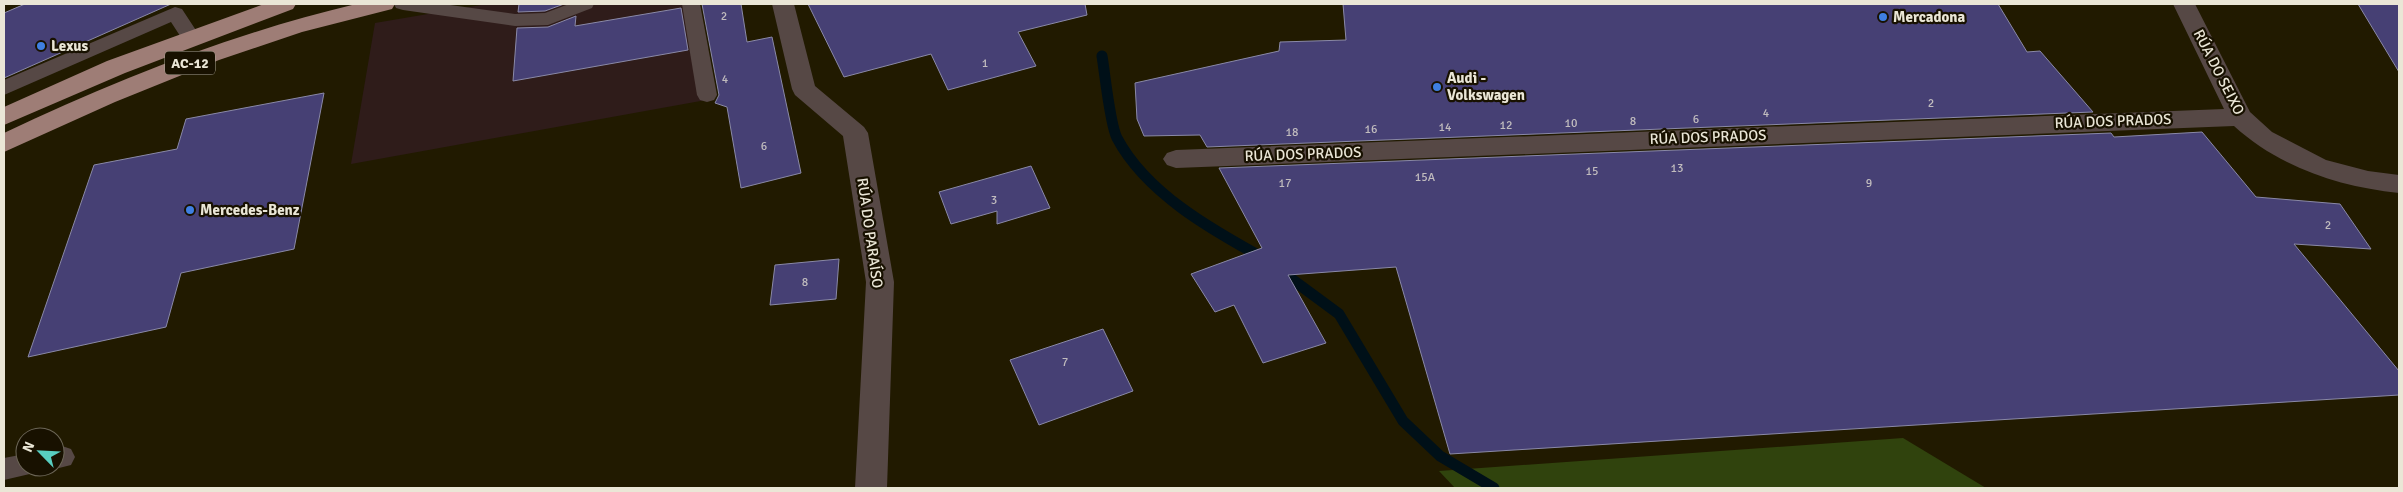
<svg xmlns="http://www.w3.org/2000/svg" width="2403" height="492" viewBox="0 0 2403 492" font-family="Signika,sans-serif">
<rect width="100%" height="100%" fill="#211a00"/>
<!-- industrial -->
<polygon fill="#2f1c1a" points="487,4 693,4 706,100 351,164 375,23"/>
<!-- green -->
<polygon fill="#30430d" points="1903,438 1986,488 1455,488 1439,471"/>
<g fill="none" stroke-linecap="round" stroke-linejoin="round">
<!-- stream -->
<g stroke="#001018" stroke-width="11">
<path d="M1102 56C1105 74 1110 125 1117 138 1146 193 1212 230 1265 259"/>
<polyline points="1278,269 1339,314 1403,421 1440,456 1494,488"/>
</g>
</g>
<!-- building -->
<g fill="#464074" stroke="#8a89a7">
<polygon points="25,4 171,4 4,78 4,13"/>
<polygon points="519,4 564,4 545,11 518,12"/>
<polygon points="702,4 741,4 747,42 772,37 801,173 741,188 727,107 715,103 719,95"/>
<polygon points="808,4 1085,4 1087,15 1018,32 1036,66 948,90 931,54 844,77"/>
<polygon points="1343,4 1998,4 2027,52 2040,51 2093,112 1207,147 1200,135 1144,136 1137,119 1135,83 1279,51 1280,42 1346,40"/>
<polygon points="2358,4 2399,4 2399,72"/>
<polygon points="681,8 688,50 513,81 517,28 548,27 576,16 575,26"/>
<polygon points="324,93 294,249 181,273 166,327 28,357 94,165 177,149 186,119"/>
<polygon points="2202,132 2256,197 2340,204 2371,249 2294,244 2399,371 2399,395 1450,454 1396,267 1288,275 1326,343 1263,363 1234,305 1215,312 1191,274 1262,248 1219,168 2111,133 2114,137"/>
<polygon points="1031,166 1050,208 997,224 997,211 951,224 939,192"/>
<polygon points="839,259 836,299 770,305 775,265"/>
<polygon points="1103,329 1133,391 1039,425 1010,360"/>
</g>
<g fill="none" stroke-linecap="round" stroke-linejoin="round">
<!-- service -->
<g fill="#564845" fill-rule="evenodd">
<polygon points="394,4 443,4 515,14 545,13 569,4 594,4 592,8 548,25 515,26 403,10 396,8"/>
<polygon points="682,4 700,4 717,95 714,100 707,102 700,100 697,95"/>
<polygon points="175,7 182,9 201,38 198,42 191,44 184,42 171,22 4,95 4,80"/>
<polygon points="62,446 71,449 75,457 71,465 55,469 49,467 55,467 55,447"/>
<polygon points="25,454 25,467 37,467 34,473 4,480 4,458"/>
</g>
<!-- minor -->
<g fill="#564845" fill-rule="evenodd">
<polygon points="772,4 794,4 815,86 864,127 868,133 894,282 887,488 855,488 866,282 843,136 795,95 792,89"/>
<path d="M2173 4H2195L2250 112 2272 132 2326 160 2368 171 2399 175V193C2339 187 2279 167 2234 126L1176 168 1167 165 1163 159 1167 153 1176 150 2224 109Z"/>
</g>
<!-- trunk -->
<g fill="#9e7d76" fill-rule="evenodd">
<polygon points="264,4 296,4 293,9 125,73 4,125 4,107 107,61"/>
<path d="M356 4H395L392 9 302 32 219 60 115 102 4 152V133C118 79 234 33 356 4Z"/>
</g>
</g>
<!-- markers -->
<g fill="#3f7fe0" stroke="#181100" stroke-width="2">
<circle cx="1883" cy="17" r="5"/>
<circle cx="41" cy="46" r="5"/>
<circle cx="1437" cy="87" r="5"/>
<circle cx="190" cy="210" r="5"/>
</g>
<g text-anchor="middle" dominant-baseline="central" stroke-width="4.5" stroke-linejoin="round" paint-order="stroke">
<!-- number labels -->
<g font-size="12" fill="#c1bcbe">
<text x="724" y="16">2</text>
<text x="985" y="63">1</text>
<text x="725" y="79">4</text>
<text x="1931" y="103">2</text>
<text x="1766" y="113">4</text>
<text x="1696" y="119">6</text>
<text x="1633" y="121">8</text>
<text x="1571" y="123">10</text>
<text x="1506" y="125">12</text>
<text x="1445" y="127">14</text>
<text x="1371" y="129">16</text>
<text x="1292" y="132">18</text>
<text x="764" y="146">6</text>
<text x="1677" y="168">13</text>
<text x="1592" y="171">15</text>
<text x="1425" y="177">15A</text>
<text x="1285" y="183">17</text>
<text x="1869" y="183">9</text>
<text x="994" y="200">3</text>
<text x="2328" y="225">2</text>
<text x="805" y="282">8</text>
<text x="1065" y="362">7</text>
</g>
<!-- shield labels -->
<rect fill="#181100" stroke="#aba696" stroke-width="1" x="165" y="51.5" width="50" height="23" rx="4"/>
<g font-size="14" font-weight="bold" fill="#eae6d6">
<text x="190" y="63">AC-12</text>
</g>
<!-- poi labels -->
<g font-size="15" font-weight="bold" fill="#eae6d6" stroke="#181100" text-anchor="start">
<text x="1893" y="17">Mercadona</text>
<text x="51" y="46">Lexus</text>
<text x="1447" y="78">Audi -<tspan x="1447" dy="17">Volkswagen</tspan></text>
<text x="200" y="210">Mercedes-Benz</text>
</g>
<!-- street labels -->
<g font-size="15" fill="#eae6d6" stroke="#181100">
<text transform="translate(2219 72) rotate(63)">RÚA DO SEIXO</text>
<text transform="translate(2113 121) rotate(-2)">RÚA DOS PRADOS</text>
<text transform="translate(1708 137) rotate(-2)">RÚA DOS PRADOS</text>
<text transform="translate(1303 154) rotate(-2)">RÚA DOS PRADOS</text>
<text transform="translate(870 233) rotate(82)">RÚA DO PARAÍSO</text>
</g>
</g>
<!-- border -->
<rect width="2403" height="492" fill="none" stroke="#eae6d6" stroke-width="10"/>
<!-- north arrow -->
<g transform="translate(40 452) rotate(294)"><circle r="24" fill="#181100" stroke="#6c6656"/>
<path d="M0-4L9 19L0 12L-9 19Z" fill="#58cec0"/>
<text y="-8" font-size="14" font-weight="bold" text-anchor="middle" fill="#eae6d6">N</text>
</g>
</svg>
